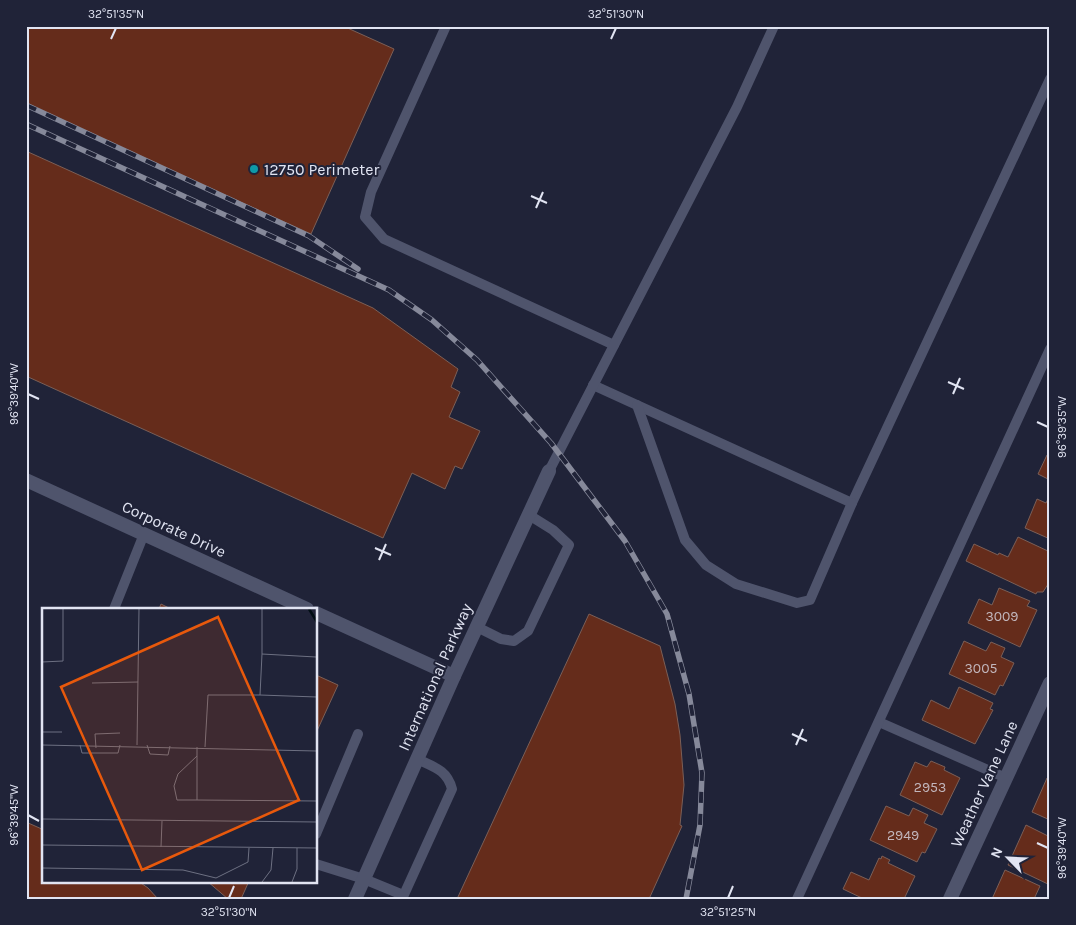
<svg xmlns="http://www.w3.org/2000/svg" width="1076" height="925" viewBox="0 0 1076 925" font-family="Karla,sans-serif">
<rect width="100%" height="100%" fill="#202338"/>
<!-- building -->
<g fill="#652c1b" stroke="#7b5f57">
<polygon points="26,26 343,26 394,49 311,234 26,105"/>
<polygon points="26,151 373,308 458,369 451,387 460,392 449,417 480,431 462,469 455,466 445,489 412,473 383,538 26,376"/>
<polygon points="1047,455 1050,457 1050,480 1038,474"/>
<polygon points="1050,495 1050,539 1025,528 1037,499 1046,503"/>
<polygon points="1018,537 1050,552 1050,581 1043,592 1037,592 1036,594 966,561 974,544 998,555 999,553 1008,557"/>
<polygon points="999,588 1030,601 1027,606 1037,610 1020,647 968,623 979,599 992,605"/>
<polygon points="161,604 171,609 159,609"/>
<polygon points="589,614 660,646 675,704 680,735 684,785 680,825 682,826 649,899 457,899"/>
<polygon points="964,641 986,651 991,642 1005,648 1001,657 1014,663 1003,686 1000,685 995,695 949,674"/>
<polygon points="316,675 338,685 316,733"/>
<polygon points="959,687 993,703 990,709 993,710 975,744 922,720 931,700 949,709"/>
<polygon points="931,761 945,767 944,770 960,778 942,815 900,795 915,762 927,767"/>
<polygon points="1047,778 1050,780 1050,820 1032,812"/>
<polygon points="886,806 909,816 913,808 928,815 924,823 937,829 925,853 922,852 917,862 870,840"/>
<polygon points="26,822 44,830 44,881 138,881 148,888 158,899 26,899"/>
<polygon points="1026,825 1050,837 1050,885 1008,865"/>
<polygon points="882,856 890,860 888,863 915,876 904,899 864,899 843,889 851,872 869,880 879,858 881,859"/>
<polygon points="1005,870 1040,886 1034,899 992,899"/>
<polygon points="207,881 249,881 241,899 228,899"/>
</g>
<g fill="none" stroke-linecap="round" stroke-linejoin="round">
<!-- service -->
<g stroke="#4f546c" stroke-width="10">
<polyline points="446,26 371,192 365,217 384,239 614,345"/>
<polyline points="593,385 852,503 1050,79"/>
<polyline points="637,405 685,540 706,565 736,584 797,603 810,600 852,503"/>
<polyline points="549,471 737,107 774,26"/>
<polyline points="114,609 144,534"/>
<polyline points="477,627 501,639 514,641 528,631 569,545 553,530 529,515"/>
<polyline points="879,722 1006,778"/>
<polyline points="316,834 358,734"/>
<polyline points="316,864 364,879 403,895"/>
<path d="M402 899 452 789C447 770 434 767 417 759"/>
<polyline points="797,899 1050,349"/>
</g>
<!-- minor -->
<g stroke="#4f546c" stroke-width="14">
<polyline points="26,480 307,609"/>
<polyline points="316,613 454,676"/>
<polyline points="355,899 454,676 549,471"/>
<polyline points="950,899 1050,683"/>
</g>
<defs>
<g id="rail">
<polyline points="26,105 309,236 358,269"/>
<polyline points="26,124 389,290 432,320 477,360 551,443 625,541 667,614 689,694 702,773 700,825 686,899"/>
</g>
</defs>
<!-- rail casing -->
<use href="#rail" stroke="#86899a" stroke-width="5.5"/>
<!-- rail -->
<use href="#rail" stroke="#202338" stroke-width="4" stroke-dasharray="11" stroke-linecap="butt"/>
</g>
<!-- ticks -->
<path fill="none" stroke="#e1e4f2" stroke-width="2" d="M111 39 116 28M611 39 616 28M531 196 547 203M536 208 543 192M948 382 964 389M28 394 39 399M953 394 960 378M1037 422 1048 427M375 548 391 555M379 560 386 544M792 734 807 741M796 745 803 729M28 815 39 821M1037 843 1048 848M229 898 234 886M728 898 733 886"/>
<!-- markers -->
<circle fill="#0f9aa8" stroke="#202338" stroke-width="2" cx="254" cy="169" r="5"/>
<g text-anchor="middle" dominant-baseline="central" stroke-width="4" stroke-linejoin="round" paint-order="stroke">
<!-- number labels -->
<g font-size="14" fill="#c2b6bc">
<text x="1002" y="616">3009</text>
<text x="981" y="668">3005</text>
<text x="930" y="787">2953</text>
<text x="903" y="835">2949</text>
</g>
<!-- poi labels -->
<g font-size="16" fill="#e1e4f2" stroke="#202338" text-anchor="start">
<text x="264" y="169">12750 Perimeter</text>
</g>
<!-- street labels -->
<g font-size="16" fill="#e1e4f2" stroke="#202338">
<text transform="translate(174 529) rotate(25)">Corporate Drive</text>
<text transform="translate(435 677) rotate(-66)">International Parkway</text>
<text transform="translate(984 784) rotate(-65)">Weather Vane Lane</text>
</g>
</g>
<!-- overview -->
<g transform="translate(42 608)">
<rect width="275" height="275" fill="#202338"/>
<path fill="none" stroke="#000d14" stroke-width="2.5" d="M267 1 275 14"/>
<path fill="none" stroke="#6d7082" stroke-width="1" d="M220 1V46L274 49M0 54 21 53V1M50 75 96 74M218 87 275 89M0 124H20M0 137 275 143M38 137 40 145H76L78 137M95 137 97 1M105 137 108 146 126 147 128 138M155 139V192L275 193M163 139 166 87H218L220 46M54 140 53 126 78 125M155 192H135L132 178 136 166 155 148M0 211 275 214M0 237 275 240M119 239 120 213M0 260 141 262 174 270 206 254 207 240M220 274 229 262 231 240M250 274 255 261V240"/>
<path fill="#e8590c" fill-opacity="0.15" stroke="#e8590c" stroke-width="2.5" d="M176 9 257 192 100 262 19 79Z"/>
<rect width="275" height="275" fill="none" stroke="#e1e4f2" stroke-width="2.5"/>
</g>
<!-- border -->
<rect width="1076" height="925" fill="none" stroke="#202338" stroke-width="55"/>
<!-- north arrow -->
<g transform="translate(1008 858) rotate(294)" stroke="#202338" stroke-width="4" paint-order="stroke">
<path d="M0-4L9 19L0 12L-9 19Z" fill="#e1e4f2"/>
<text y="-8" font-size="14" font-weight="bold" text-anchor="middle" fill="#e1e4f2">N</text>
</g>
<rect x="28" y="28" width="1020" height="870" fill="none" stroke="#e1e4f2" stroke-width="2"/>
<g font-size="12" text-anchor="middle" fill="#e1e4f2">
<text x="116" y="18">32°51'35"N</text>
<text x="616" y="18">32°51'30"N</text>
<text transform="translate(14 394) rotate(-90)" y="4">96°39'40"W</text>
<text transform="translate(1062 427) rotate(-90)" y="4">96°39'35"W</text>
<text transform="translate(14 815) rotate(-90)" y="4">96°39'45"W</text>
<text transform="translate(1062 848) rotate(-90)" y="4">96°39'40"W</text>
<text x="229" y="916">32°51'30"N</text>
<text x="728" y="916">32°51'25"N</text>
</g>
</svg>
